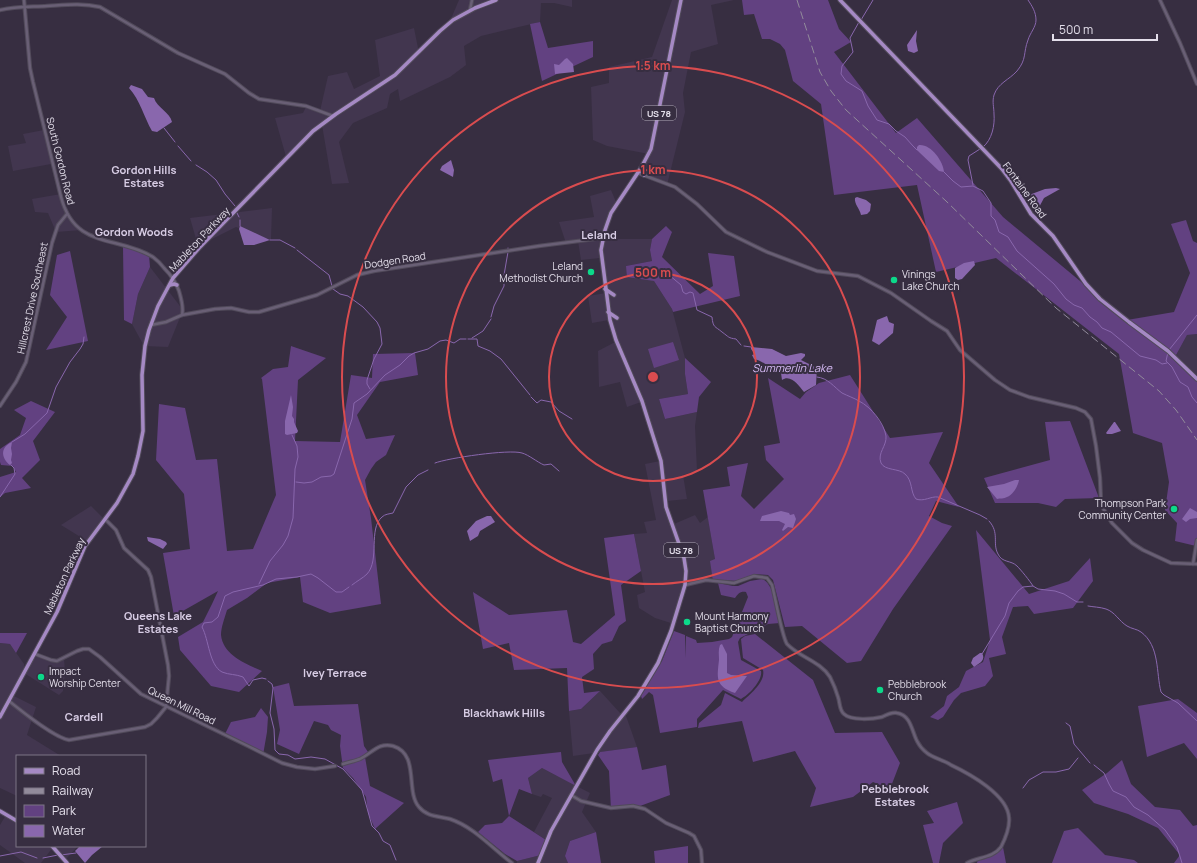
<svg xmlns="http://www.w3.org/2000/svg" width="1197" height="863" viewBox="0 0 1197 863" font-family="Manrope,sans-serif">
<rect width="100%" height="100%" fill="#372e41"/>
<!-- built -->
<g fill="#42364f">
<polygon points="459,0 572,0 572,7 554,3 541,3 540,22 481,36 464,46 466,65 450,77 400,101 398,89 390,94 387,108 353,123 339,142 349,183 332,184 322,125 287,160 275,118 303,113 306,107 320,111 328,76 347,72 354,89 380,76 375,40 414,28 419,53 450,21"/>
<polygon points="672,0 734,0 711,5 718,44 691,52 683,93 685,112 667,185 639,172 649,154 607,146 593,140 591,87 609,83 609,67 652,57"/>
<polygon points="44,130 51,164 13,171 8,146 26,143 23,134"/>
<polygon points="611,190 616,202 600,239 652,239 650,250 652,261 626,266 654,281 672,309 685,358 685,374 688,394 659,399 665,419 697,412 695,426 697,471 683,475 687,499 667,501 668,509 674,524 695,515 700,523 708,517 715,559 713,581 705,580 686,583 686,588 674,624 655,618 639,608 637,595 645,592 634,534 647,533 644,522 656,520 645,464 660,461 641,402 627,407 620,382 599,387 598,351 617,341 609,320 592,323 588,296 606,293 600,258 581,260 578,241 566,243 559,222 594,217 590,196"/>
<polygon points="61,194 71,218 82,230 56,232 48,213 35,212 32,199"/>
<polygon points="272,208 271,240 236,227 198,246 190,218"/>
<polygon points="150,267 183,310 168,347 144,346 132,324 138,294"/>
<polygon points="1197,334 1197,380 1175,357 1187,335"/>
<polygon points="91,506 104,519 87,541 61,525"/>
<polygon points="0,643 10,644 24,664 24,672 38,654 55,661 64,658 65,673 63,691 59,695 24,673 12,695 36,707 27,735 61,756 17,756 17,796 0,788"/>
<polygon points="600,691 620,713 626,716 637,747 573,756 569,711 581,709"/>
<polygon points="542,768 590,793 582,812 596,832 570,841 565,856 568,863 517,863 517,861 541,855 546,840 534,832 552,798 543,794 541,797 532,794 528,778"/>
<polygon points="6,815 17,821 17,846 78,846 66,859 69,863 62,863 66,860 53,847 41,863 25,863 0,845 0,825"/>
</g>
<!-- green -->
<g fill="#624181">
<polygon points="742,0 828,0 839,29 851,42 834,52 896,133 917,118 1003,217 1127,320 1174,312 1190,273 1171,224 1186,220 1193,241 1197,243 1197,334 1187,335 1175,357 1197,380 1197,542 1196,546 1175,541 1177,523 1165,510 1169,482 1162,443 1133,433 1119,354 996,258 936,272 917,185 834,195 821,104 793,81 785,50 780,44 770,39 762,39 754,14 744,15"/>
<polygon points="540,22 548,48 593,41 593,57 542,81 530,24"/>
<polygon points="666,226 672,232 662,257 700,294 713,286 708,253 734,256 740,296 673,312 672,309 654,281 627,277 626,266 652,261 650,250 652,239"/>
<polygon points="123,246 149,255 150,267 138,294 132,324 124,320"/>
<polygon points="70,251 88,341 46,350 67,317 50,295 57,255"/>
<polygon points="673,342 679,360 654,368 648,349"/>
<path d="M291 346 326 358 298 380 295 441 340 442 351 375 372 378 373 354 415 353 418 375 380 382 357 415 366 439 395 435 386 455 376 462 371 469 365 480 371 518 381 604 330 613 303 602 300 577 267 583 247 598 227 610C225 617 221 627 221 635 223 655 246 664 262 671L239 692 211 686 180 650 178 637 203 622 212 604 218 591 174 616 163 553 190 549 184 494 156 460 159 404 185 408 196 460 217 459 227 551 253 549 276 495 262 379 261 378 273 369 288 367Z"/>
<polygon points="685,358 711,382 699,397 697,412 665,419 659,399 688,394 685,374"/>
<polygon points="850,375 890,438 943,432 929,463 959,507 936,501 929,516 942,523 952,526 893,609 861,661 847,663 802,626 785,627 773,580 768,575 756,574 737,581 720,580 719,582 713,581 710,561 715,559 703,490 730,486 727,467 748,463 741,496 754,509 784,479 766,460 764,446 780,443 768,378 800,399 806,392 819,383"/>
<polygon points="31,401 55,412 33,441 40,460 22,478 31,488 5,493 0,497 0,477 16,472 13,466 1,465 0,462 0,449 20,435 26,418 14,410"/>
<polygon points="1070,421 1099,498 1065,499 1056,507 1038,503 995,503 984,478 1050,460 1045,422"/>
<polygon points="976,530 1029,594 1069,581 1090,558 1093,581 1073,608 1034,614 1028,606 1013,607 1002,637 1006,654 989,658 993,676 985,686 961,693 954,700 943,717 938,720 930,717 944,706 947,696 959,687 966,671 983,662 990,640"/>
<polygon points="634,534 641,571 621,585 626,621 619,626 612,641 602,644 593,654 594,669 582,677 584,693 600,691 581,709 569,711 567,668 514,670 509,643 483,649 473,592 509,615 567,610 573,642 581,644 615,615 604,538"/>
<path d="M762 579C774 583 777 611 780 623L768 624 740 638 738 642 741 660 761 671C763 680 749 695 741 699L723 690 697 719V727L660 733 653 695 649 692 642 699 641 696 662 661 674 631 685 635V658L686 636 696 640 697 643 712 642 729 639 732 637 748 597 746 592C740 591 738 594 735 598L721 595 718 583 733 586H738L750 581Z"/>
<polygon points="0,633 27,633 16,653 10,644 0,643"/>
<path d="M755 634 813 680 835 733 882 732 900 763 890 789 873 782 853 797 810 807 816 788 795 751 753 762 742 721 698 728 699 723 721 705 725 693 742 702C750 694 766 682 763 670L743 658 741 639 745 636Z"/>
<polygon points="289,683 294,706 358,704 364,746 368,752 363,756 365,757 370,786 404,803 375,829 368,813 366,797 353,778 343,768 340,746 341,735 331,730 328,725 314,721 299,754 277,744 280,730 273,687"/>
<polygon points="1178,699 1197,713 1197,759 1184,743 1147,757 1138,706"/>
<polygon points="261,708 268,717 267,732 263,755 225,734 231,722 255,717"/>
<polygon points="637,747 642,770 666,765 670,795 640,806 611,810 609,771 598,755 600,752"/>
<polygon points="561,752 562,762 576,786 542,768 528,778 532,794 519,789 509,816 546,840 541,855 517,861 505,854 478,832 485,825 502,823 509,816 502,779 493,782 488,760"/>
<polygon points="1122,760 1131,784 1155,807 1180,810 1193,826 1197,825 1197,863 1174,863 1180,855 1158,828 1128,814 1094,803 1082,790 1107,773"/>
<polygon points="957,802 963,823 943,843 939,863 933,863 923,825 934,823 927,811"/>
<polygon points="1078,828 1105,855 1134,860 1138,863 1052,863 1064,831"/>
<polygon points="596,832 601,863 568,863 565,856 570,841"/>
<polygon points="688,846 688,863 655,863 654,851"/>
<polygon points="1003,847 1006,863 977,863 978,859 991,855"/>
</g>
<!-- water -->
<g fill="#8967ad">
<polygon points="917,30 916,41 918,51 914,53 908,51 907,45"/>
<polygon points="567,58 573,64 574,72 555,74 554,64 559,65 565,59"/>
<path d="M131 85 142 89 148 97 154 98C157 108 170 112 172 122L157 132 152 131C144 117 140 100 129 88Z"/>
<path d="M919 145C931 144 943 161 944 172L939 171 920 153 917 150V147Z"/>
<polygon points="451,160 454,170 453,177 440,170 442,166"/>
<polygon points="1056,188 1060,189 1044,198 1037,211 1028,197 1029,195 1045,189"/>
<path d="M857 197 866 200 871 204 870 211 867 214 861 215C860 209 854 204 855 198Z"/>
<polygon points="240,226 270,240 254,245 244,245 239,229"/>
<polygon points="974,261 975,265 962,279 958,280 955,278 955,268 964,263"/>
<polygon points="887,316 889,322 894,324 893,333 879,345 872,341 877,320"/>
<path d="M751 347 772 349 786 356 801 353 805 354V356L801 360 817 368 816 385 804 392C799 386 791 374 782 380L781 373 778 369C768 368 764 361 754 359L752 355 755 354 751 349Z"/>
<polygon points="291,395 293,407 292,416 294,419 294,422 298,431 297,433 287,435 285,434 285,421"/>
<polygon points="1114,422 1115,422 1121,431 1112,434 1107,434 1106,433"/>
<path d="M12 442 11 448 12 454 11 460 12 463 10 465C1 458 0 447 12 442Z"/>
<path d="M1015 480H1019C1018 486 1013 495 1007 497 1004 499 1000 498 997 499L987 487 1004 484Z"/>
<polygon points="1190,508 1197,512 1197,518 1190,519 1186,522 1182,519"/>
<polygon points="781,511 789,513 790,515 794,514 796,519 793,528 788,527 783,531 782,530 785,524 779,521 760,521 762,516"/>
<polygon points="487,516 491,516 495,522 480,531 478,536 470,541 467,531 476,521"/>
<polygon points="147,537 160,539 166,542 167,544 163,549 148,541"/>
<path d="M722 644 727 654V673L731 675 747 676 735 693C715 686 717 678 719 660 719 655 718 650 720 645Z"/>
<path d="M980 653H982C986 660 980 663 974 667L971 663 973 658Z"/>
<polygon points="80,846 103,846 92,855 85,863 75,851"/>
</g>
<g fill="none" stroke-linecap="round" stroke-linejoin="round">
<!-- stream -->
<g stroke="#8967ad" stroke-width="1">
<polyline points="861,20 873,0"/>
<polyline points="859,22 850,38 853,52 842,66 841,74 846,81 862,91 868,106 877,120 889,124 896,131 905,137 913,146 917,150"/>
<polyline points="164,128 175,142"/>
<polyline points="178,146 191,161"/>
<path d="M983 147C992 140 995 125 994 114 994 107 992 102 994 95 998 83 1009 80 1017 71 1027 59 1023 53 1028 40 1030 33 1036 27 1036 20 1036 12 1032 6 1028 0"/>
<polyline points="196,165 207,172 216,180 225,194 235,206"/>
<polyline points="944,172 953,181 961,187 973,186 983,191 991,203 991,216 995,220 999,232 1008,237 1017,251 1054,284 1066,299 1074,305 1082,308 1090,317 1097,322 1102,328 1111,332 1140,356 1156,360 1162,364 1167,363"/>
<polyline points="973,185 968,160 969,156 980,149"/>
<polyline points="237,213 239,217"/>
<polyline points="240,220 240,226"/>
<polyline points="270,240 280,240 295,248"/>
<polyline points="508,249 508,248"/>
<polyline points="297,250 329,275 332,286"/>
<path d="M662 269 681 285 683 292 686 294 690 292 693 293 697 310 712 317C713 328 715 326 722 332 729 337 728 338 736 339L741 345"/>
<polyline points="333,289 340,294 348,296 363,307 377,322 380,328 382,344 374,359 367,380 367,384 370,389"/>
<polyline points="491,317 494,306 504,286 504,275 508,252"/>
<polyline points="472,338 483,331 491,319"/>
<polyline points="468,339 477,339 478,346 490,351 501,359 530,395"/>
<polyline points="744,346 751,347"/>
<polyline points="1169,350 1197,315"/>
<polyline points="1168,352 1166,361 1172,367 1180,382 1188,387 1192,397 1197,403"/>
<path d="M817 377C828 378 834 387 842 393 848 396 854 398 859 401 871 407 884 423 886 436 887 446 877 453 881 463 885 471 899 468 905 474 913 481 910 492 916 499 924 502 931 496 938 497L980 515 987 519"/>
<polyline points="531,397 537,403 541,400 551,402 559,411 572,419"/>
<polyline points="12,442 25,434 47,413 56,387 70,362 80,349 83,344 84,337"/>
<path d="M435 463C448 458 509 449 522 453 529 455 537 462 544 465L551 464 559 471"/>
<polyline points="296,482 304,483 312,482 321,477 331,476 334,474 352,419 354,403 367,394 385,375 400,365 409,356 414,353 428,349 440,341 446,340 454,343 460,339 466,339"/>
<polyline points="0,497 15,474 14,468 11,465"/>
<path d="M989 521C1000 533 992 543 998 554 1002 563 1011 560 1017 566 1021 570 1030 581 1033 586"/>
<polyline points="259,584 270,561 283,545 288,536 293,518 295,469 298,457 297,446 292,435"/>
<path d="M352 585C357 581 363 578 367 574 380 560 368 529 382 517 385 514 389 514 393 513L406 487 418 475 428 470"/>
<path d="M1088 606C1093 607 1100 607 1106 609 1115 612 1119 621 1127 626 1132 629 1137 629 1141 632 1160 646 1156 673 1161 692L1164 695 1178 703 1197 721"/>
<polyline points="982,654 1005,616 1009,603 1018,591 1023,587 1033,586 1038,589 1055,591 1064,594 1077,602 1083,602"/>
<path d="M266 679 262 678 253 680 249 686 243 677C236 674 229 675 222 672 209 665 209 640 202 627L204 623 212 622 218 617 225 596 233 592 263 585 276 579 297 577 311 574 318 578 336 592H342L349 587"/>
<polyline points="268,681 272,684 273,688 270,713 274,729 275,750 279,754 288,755 295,759 311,757 325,759 343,769 362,790 372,826 379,833 383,841 390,845 396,860"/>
<polyline points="1066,723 1070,726 1074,744 1090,763"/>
<polyline points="1094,765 1104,773 1109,784 1113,791 1126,797 1134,807 1148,815 1165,830 1177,847 1182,863"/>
<polyline points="1023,788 1029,780 1043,772 1056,772 1069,769 1078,758"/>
<polyline points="61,855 76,853"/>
<polyline points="0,856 21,852 37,858"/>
<polyline points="43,858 58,855"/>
</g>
<defs>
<g id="minor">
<path d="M24 0 30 68 33 82 61 197C75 250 117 235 153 257 157 260 161 264 164 268 171 275 176 282 179 291 181 298 184 307 182 315"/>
<polyline points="1160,0 1180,43 1197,84"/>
<path d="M0 10C16 6 31 7 47 6 65 5 82 3 100 7L178 53 225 74 249 93 259 99 306 106 333 116"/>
<polyline points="470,10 472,0"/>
<polyline points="638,173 675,187 697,204 726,232 767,252 817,271 858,276 891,293 931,321 947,331 960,350 995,380 1010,390 1029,397 1076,408 1085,412 1091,419 1096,446 1100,478 1101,502 1104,510 1112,523 1132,543 1143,550 1171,563 1197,564"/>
<polyline points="151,325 166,322 182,315 215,309 231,308 249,312 259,312 317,295 357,275 374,271 539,246 602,238"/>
<polyline points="0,406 16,382 26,362 52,243 58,225 67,214"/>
<polyline points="1193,564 1197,540"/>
<path d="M685 585 706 580 734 583 754 576 767 578 772 585C775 596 782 637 787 644 799 657 820 661 830 677 833 683 836 690 838 697 840 702 839 710 844 714 851 721 873 719 882 717 886 715 892 712 897 713 911 715 912 732 917 741 919 745 923 750 927 753 933 758 944 760 951 765 970 774 1008 795 1009 818 1010 828 1005 839 1001 847 993 858 978 857 967 863"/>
<polyline points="35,654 51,660 57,661 77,651 83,649 89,649 100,657 141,694 248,746 282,763 297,767 315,769 335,766"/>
<path d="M9 701C23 712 53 737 69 740L145 727 151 724 157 718 166 707 169 676 168 665 151 577 148 570 124 548 116 530 105 519"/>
<path d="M343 764C349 762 355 761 360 759 372 753 379 742 393 746 420 754 405 791 419 807 427 817 439 816 450 819 474 827 492 848 512 863"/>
<polyline points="571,795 581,801 611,808 633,806 645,809 666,823 689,833 694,836 701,850 702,863"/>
</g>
<g id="major">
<polyline points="840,0 1002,169 1011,181 1031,214 1053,236 1086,284 1100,299 1129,322 1168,351 1197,379"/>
<polyline points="641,168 641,171 644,175"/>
<polyline points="170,285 174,284 177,285"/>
<polyline points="605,289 614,295"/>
<polyline points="608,312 617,318"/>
<polyline points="0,717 57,612 85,546 117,503 133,474 138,456 143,431 142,375 145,346 149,330 158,306 173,278 199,248 313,131 336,114 395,75 440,31 453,20 475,8 496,0"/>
<polyline points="0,811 17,821"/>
<polyline points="52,846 67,863"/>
<polyline points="538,863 551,831 597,750 610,731 638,696 658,663 671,631 685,585 686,571 684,558 666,507 661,461 642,401 616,340 610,320 601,250 605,230 611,213 641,168 651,149 681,0"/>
</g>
</defs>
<!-- minor casing -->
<use href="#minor" stroke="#514a5a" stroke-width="4.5"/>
<!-- major casing -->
<use href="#major" stroke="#514a5a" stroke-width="5.5"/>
<!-- minor -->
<use href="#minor" stroke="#695f75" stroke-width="2.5"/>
<!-- major -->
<use href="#major" stroke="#a589c4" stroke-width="3.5"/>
<!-- rail -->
<polyline stroke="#928b9b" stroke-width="1" stroke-dasharray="8 4" stroke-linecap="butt" points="797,0 820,72 831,91 846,110 946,201 1056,308 1159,391 1176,410 1197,440"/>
</g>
<!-- distance rings -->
<g fill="none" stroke="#d94c4f" stroke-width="2">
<circle cx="653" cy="377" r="104"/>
<circle cx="653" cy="377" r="207"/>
<circle cx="653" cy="377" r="311"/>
</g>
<!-- markers -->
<g fill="#0cd98a" stroke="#372e41" stroke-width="1.5">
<circle cx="591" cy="272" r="4"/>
<circle cx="894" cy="280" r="4"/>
<circle cx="1174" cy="509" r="4"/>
<circle cx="687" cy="622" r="4"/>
<circle cx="41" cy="677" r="4"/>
<circle cx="880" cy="690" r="4"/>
</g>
<g text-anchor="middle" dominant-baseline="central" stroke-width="4" stroke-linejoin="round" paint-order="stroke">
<!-- shield labels -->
<g fill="#372e41" stroke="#afa9b7" stroke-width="1">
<rect x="642" y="106" width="34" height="14" rx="3"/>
<rect x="664" y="543" width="34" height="14" rx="3"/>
</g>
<g font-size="9" font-weight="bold" fill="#e3deea">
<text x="659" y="113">US 78</text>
<text x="681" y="550">US 78</text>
</g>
<!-- street labels -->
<g font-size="10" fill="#e3deea" stroke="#372e41">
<text transform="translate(61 161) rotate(76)">South Gordon Road</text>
<text transform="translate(1025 190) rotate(54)">Fontaine Road</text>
<text transform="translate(199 239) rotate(-47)">Mableton Parkway</text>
<text transform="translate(395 260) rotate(-9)">Dodgen Road</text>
<text transform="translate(32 298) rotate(-78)">Hillcrest Drive Southeast</text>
<text transform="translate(64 576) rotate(-65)">Mableton Parkway</text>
<text transform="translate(182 705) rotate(26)">Queen Mill Road</text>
</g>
<!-- poi labels -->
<g font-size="10" fill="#e3deea" stroke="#372e41" text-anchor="start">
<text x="583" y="266" text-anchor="end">Leland<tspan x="583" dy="12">Methodist Church</tspan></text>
<text x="902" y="274">Vinings<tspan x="902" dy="12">Lake Church</tspan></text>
<text x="1166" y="503" text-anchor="end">Thompson Park<tspan x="1166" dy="12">Community Center</tspan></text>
<text x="695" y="616">Mount Harmony<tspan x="695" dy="12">Baptist Church</tspan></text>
<text x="49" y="671">Impact<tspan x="49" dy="12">Worship Center</tspan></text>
<text x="888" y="684">Pebblebrook<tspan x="888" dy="12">Church</tspan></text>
</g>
<!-- neighbourhood labels -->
<g font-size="11" font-weight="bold" fill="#d8cde5" stroke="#372e41">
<text x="144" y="169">Gordon Hills<tspan x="144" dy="13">Estates</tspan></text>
<text x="134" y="231">Gordon Woods</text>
<text x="599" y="234">Leland</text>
<text x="158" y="615">Queens Lake<tspan x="158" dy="13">Estates</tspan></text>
<text x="335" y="672">Ivey Terrace</text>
<text x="504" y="712">Blackhawk Hills</text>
<text x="84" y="716">Cardell</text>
<text x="895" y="788">Pebblebrook<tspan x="895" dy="13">Estates</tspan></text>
</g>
<!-- water labels -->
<g font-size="11" font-style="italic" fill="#d5baf4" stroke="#372e41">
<text x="792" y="367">Summerlin Lake</text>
</g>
</g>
<circle cx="653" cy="377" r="6" fill="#d94c4f" stroke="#372e41" stroke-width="2"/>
<g font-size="12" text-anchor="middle" font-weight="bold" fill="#d94c4f" stroke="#372e41" stroke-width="4" stroke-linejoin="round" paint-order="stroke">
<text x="653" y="70">1.5 km</text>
<text x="653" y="174">1 km</text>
<text x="653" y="277">500 m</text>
</g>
<!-- legend -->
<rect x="16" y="755" width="130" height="92" fill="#372e41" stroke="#7c7485"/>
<rect x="24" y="768" width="20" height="6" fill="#a589c4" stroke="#7c7485"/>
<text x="52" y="775" font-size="12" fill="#e3deea">Road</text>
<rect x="24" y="788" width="20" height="6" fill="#928b9b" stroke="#7c7485"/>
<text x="52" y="795" font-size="12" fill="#e3deea">Railway</text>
<rect x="24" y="805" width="20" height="12" fill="#624181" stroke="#7c7485"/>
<text x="52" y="815" font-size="12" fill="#e3deea">Park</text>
<rect x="24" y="825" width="20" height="12" fill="#8967ad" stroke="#7c7485"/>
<text x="52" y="835" font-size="12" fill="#e3deea">Water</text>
<!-- scale -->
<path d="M1053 34v6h104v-6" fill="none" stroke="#e3deea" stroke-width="2"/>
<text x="1059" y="34" font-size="12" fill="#e3deea" stroke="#372e41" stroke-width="3" paint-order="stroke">500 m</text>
</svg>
